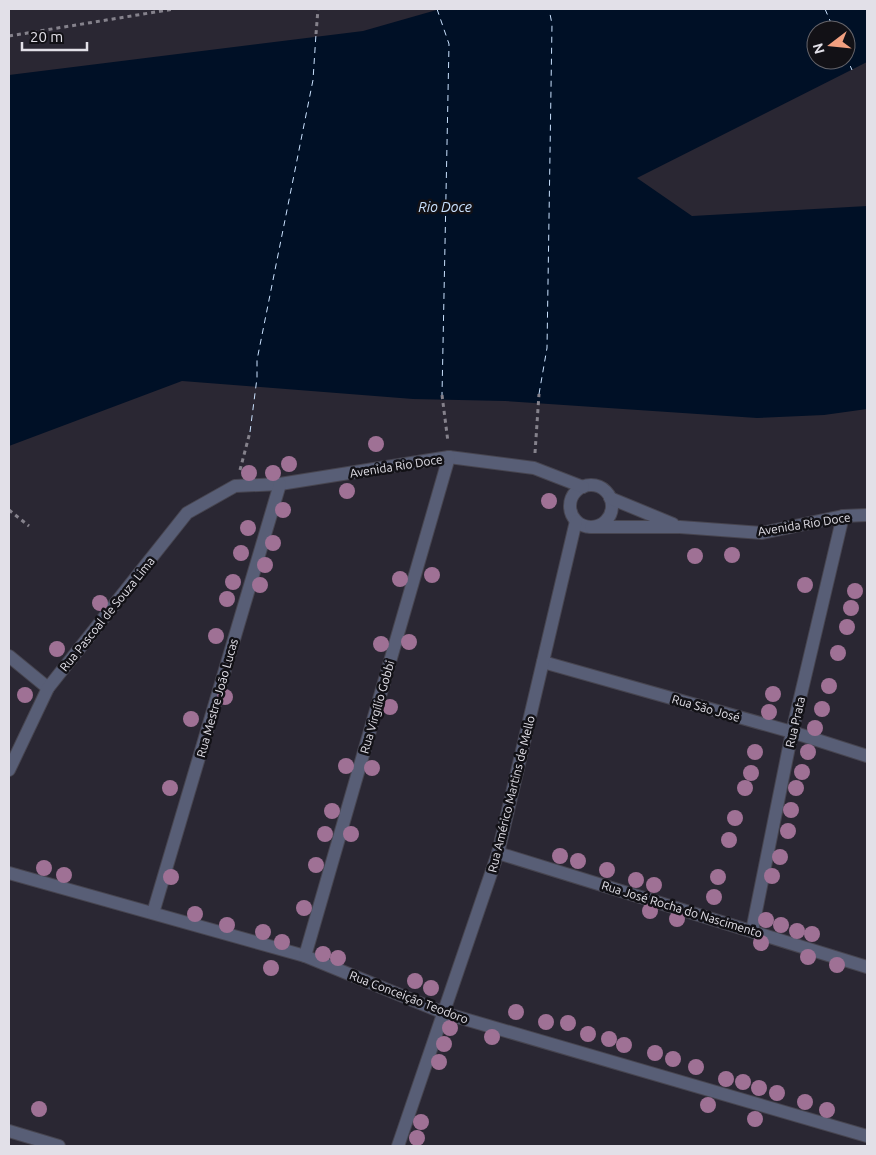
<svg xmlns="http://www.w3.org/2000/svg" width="876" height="1155" viewBox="0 0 876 1155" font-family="Ubuntu,sans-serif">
<rect width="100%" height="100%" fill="#2a2733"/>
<!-- water -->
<path fill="#001026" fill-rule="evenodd" d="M440 9H867V62L637 178 692 216 867 206V409L824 415 757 418 505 401 413 399 182 381 9 446V75L363 31ZM816 30H846V60H816Z"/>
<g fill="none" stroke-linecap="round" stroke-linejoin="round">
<!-- ferry -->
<g stroke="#cae2ff" stroke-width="1" stroke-dasharray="6 5" stroke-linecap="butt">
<polyline points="437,9 449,44 442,395"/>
<polyline points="825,9 834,30"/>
<polyline points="846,56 852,70"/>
<polyline points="539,394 547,348 552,24 549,9"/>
<polyline points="250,432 257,378 257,360 313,80 316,34"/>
</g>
<defs>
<g id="minor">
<circle cx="591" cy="506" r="21"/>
<polyline points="610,498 673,524"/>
<polyline points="591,527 680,527 762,533 843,516 867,515"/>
<polyline points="9,656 48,688"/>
<polyline points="543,662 792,732 867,756"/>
<polyline points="9,770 48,688 187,513 235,486 280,484 449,457 534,468 583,487"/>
<polyline points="498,853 867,967"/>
<polyline points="9,873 305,956 444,1013 867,1136"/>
<polyline points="153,913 280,484"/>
<polyline points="752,931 792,732 843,516"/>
<polyline points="305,956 449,457"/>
<polyline points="9,1131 59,1146"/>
<polyline points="398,1146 498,853 576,521"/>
</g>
</defs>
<!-- minor casing -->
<use href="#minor" stroke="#474550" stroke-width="14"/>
<!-- path -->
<g stroke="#85828c" stroke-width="3" stroke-dasharray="4 4" stroke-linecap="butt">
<polyline points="316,34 318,9"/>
<polyline points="9,36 174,9"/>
<polyline points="442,395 448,442"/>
<polyline points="535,453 539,394"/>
<polyline points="240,470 250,432"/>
<polyline points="9,510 29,526"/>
</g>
<!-- minor -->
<use href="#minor" stroke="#585e76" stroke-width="12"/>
</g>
<!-- trees -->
<g fill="#9f7195">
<circle cx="376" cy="444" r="8"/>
<circle cx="289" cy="464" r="8"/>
<circle cx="249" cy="473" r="8"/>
<circle cx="273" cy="473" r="8"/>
<circle cx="347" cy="491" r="8"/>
<circle cx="549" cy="501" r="8"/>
<circle cx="283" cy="510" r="8"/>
<circle cx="248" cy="528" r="8"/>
<circle cx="273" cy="543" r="8"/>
<circle cx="241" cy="553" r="8"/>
<circle cx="732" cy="555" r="8"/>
<circle cx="695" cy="556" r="8"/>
<circle cx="265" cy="565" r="8"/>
<circle cx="432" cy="575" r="8"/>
<circle cx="400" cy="579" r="8"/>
<circle cx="233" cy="582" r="8"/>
<circle cx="260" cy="585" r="8"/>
<circle cx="805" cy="585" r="8"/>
<circle cx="855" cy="591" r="8"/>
<circle cx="227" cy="599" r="8"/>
<circle cx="100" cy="603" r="8"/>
<circle cx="851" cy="608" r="8"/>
<circle cx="847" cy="627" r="8"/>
<circle cx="216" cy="636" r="8"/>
<circle cx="409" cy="642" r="8"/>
<circle cx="381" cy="644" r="8"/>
<circle cx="57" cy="649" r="8"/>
<circle cx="838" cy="653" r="8"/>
<circle cx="829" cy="686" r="8"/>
<circle cx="773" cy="694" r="8"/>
<circle cx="25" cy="695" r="8"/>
<circle cx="225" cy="697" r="8"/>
<circle cx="390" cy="707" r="8"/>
<circle cx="822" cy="709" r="8"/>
<circle cx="769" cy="712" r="8"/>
<circle cx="191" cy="719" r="8"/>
<circle cx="815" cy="728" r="8"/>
<circle cx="755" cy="752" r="8"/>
<circle cx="808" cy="752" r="8"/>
<circle cx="346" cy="766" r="8"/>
<circle cx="372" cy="768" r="8"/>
<circle cx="802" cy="772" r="8"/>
<circle cx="751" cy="773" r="8"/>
<circle cx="170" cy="788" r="8"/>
<circle cx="745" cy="788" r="8"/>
<circle cx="796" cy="788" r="8"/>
<circle cx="791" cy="810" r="8"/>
<circle cx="332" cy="811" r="8"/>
<circle cx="735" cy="818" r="8"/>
<circle cx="788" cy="831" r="8"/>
<circle cx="325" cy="834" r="8"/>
<circle cx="351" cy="834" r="8"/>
<circle cx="729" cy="840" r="8"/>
<circle cx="560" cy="856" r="8"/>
<circle cx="780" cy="857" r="8"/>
<circle cx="578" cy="861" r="8"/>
<circle cx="316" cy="865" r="8"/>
<circle cx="44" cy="868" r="8"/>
<circle cx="607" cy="870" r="8"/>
<circle cx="64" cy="875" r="8"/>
<circle cx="772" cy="876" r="8"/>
<circle cx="171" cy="877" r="8"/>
<circle cx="718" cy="877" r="8"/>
<circle cx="636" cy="880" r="8"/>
<circle cx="654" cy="885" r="8"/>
<circle cx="714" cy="897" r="8"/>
<circle cx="304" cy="908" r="8"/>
<circle cx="650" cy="911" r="8"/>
<circle cx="195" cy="914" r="8"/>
<circle cx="677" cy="919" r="8"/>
<circle cx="766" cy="920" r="8"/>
<circle cx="227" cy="925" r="8"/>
<circle cx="781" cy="925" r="8"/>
<circle cx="797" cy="931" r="8"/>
<circle cx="263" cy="932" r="8"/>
<circle cx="812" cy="934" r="8"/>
<circle cx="282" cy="942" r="8"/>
<circle cx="761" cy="943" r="8"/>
<circle cx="323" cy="954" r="8"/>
<circle cx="808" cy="957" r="8"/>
<circle cx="338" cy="958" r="8"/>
<circle cx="837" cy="965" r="8"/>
<circle cx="271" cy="968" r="8"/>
<circle cx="415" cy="981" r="8"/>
<circle cx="431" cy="988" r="8"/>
<circle cx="516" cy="1012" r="8"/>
<circle cx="546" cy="1022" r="8"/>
<circle cx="568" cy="1023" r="8"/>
<circle cx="450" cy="1028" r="8"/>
<circle cx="588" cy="1034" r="8"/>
<circle cx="492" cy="1037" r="8"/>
<circle cx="609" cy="1039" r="8"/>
<circle cx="444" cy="1044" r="8"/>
<circle cx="624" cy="1045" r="8"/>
<circle cx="655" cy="1053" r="8"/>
<circle cx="673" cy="1059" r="8"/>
<circle cx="439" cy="1062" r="8"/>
<circle cx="696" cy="1067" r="8"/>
<circle cx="726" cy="1079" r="8"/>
<circle cx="743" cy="1082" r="8"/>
<circle cx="759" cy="1088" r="8"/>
<circle cx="777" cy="1093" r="8"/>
<circle cx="805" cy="1102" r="8"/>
<circle cx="708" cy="1105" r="8"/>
<circle cx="39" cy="1109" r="8"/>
<circle cx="827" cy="1110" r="8"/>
<circle cx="755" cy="1119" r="8"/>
<circle cx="421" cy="1122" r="8"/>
<circle cx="417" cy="1138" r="8"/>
</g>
<g text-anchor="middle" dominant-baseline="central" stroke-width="5" stroke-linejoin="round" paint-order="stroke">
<!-- street labels -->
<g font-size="12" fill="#e2e0e8" stroke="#121116">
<text transform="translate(396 466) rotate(-9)">Avenida Rio Doce</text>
<text transform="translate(804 524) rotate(-9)">Avenida Rio Doce</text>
<text transform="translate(107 614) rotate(-51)">Rua Pascoal de Souza Lima</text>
<text transform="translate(217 698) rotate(-74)">Rua Mestre João Lucas</text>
<text transform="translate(377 707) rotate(-74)">Rua Virgílio Gobbi</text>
<text transform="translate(706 708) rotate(16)">Rua São José</text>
<text transform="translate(795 722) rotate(-77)">Rua Prata</text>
<text transform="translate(511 794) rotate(-76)">Rua Américo Martins de Mello</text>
<text transform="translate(682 909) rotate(17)">Rua José Rocha do Nascimento</text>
<text transform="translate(409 997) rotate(21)">Rua Conceição Teodoro</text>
</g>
<!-- water labels -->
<g font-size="14" font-style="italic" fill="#cae2ff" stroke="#121116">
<text x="445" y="207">Rio Doce</text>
</g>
</g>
<!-- border -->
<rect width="876" height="1155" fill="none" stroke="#e2e0e8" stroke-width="20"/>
<!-- north arrow -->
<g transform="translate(831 45) rotate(254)"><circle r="24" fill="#121116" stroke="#65646a"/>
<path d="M0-4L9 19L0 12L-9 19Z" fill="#f2a080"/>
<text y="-8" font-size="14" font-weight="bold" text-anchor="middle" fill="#e2e0e8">N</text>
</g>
<!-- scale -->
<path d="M22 42v8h65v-8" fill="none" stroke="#e2e0e8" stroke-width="2.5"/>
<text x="30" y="42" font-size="15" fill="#e2e0e8" stroke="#121116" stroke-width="4" paint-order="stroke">20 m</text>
</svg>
